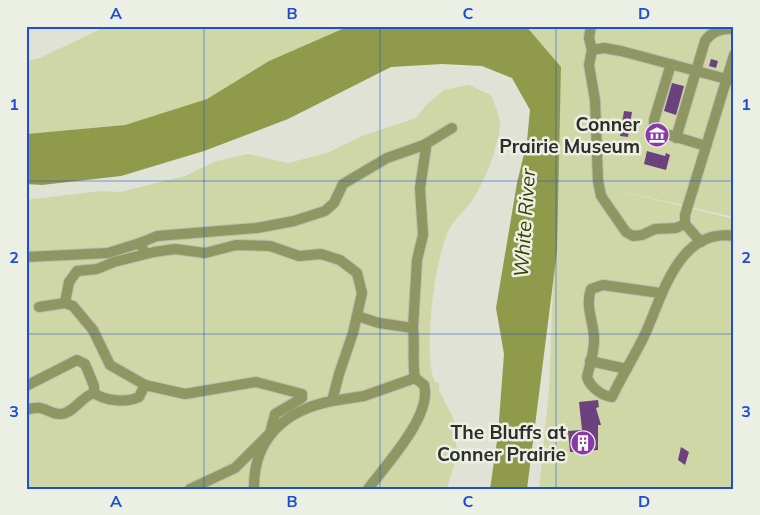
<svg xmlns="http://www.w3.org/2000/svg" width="760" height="515" viewBox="0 0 760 515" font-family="Mulish,sans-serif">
<rect width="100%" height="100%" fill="#dfe2d5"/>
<!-- green -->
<g fill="#cfd7a6">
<polygon points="107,26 349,26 280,56 207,99 125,125 26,134 26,61 40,58"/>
<polygon points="526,26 734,26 734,217 607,188 734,219 734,489 539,489 549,392 561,68"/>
<path d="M469 85 491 95C494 103 500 115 500 124 499 145 485 181 473 199 467 209 457 216 451 226 435 251 422 356 435 382L439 383V390L454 420 457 454 447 489H26V200L101 191 120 192 185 176 216 161 248 154 288 163 327 153 362 136 416 118 427 104 444 90Z"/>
</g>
<!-- water -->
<polygon fill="#909a4b" points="349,26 526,26 561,67 557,251 527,489 490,489 498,434 504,354 496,308 517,183 527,141 530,110 512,78 482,66 442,64 391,67 288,119 204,151 121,176 42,185 26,184 26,134 125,125 207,99 269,61"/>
<!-- building -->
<g fill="#6c427e">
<polygon points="711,59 718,61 716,68 709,66"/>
<polygon points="672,83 684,86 676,115 664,111"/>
<polygon points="624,111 632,112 628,137 620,136"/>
<polygon points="647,151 665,156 666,153 670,155 666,170 644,164"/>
<polygon points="598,400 599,407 596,408 601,425 598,425 598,450 570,452 568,431 582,430 579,402"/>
<polygon points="681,447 689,452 685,465 678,460"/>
</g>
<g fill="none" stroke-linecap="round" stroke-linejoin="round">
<defs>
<g id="minor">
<polyline points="591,26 589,38 592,50 589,65 595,100 598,181 601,196 626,232 633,236 642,235 655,229 676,228 685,224"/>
<polyline points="592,50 604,48 621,51 734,81"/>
<polyline points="671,64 654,120 654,128 656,131 706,146"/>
<path d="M676 138 705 41C712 31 723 28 734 29"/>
<polyline points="701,242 685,224 685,215 734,55"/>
<polyline points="140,243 157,236 257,228 294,221 325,211 334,203 343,184 387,158 424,145 452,128"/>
<polyline points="26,257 108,253 140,243 143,249"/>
<path d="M660 293 603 285 591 289C585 306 593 320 594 337 595 350 590 364 587 377 590 387 602 396 612 397 622 375 636 354 646 332 663 294 679 228 734 236"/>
<path d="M65 303 69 282 77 271 97 269 114 262 154 252 175 249 205 253 236 245 270 246 299 256 321 254 340 260 357 273 362 293 353 333 339 374 332 401C285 410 253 439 254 489"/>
<polyline points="39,307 65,303 73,306 93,330 110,365 145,385"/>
<polyline points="357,316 379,323 413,328 417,260 423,235 420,188 426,148 424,145"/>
<polyline points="590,361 627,369"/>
<polyline points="26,386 77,360 85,364 94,386 94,393"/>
<path d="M94 393C105 401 127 403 139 397L145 385 185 394 256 382 302 394V398L275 414 270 433 235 468 190 489"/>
<polyline points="332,401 364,396 415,378"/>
<path d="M26 410C46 403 48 415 61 414 74 413 82 396 94 393"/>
<path d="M368 489C385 466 433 415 424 385L415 378C412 361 415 345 413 328"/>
</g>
</defs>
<!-- minor casing -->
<use href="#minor" stroke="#bbbeb3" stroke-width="12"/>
<!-- minor -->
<use href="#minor" stroke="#8e9661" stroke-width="10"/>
</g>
<!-- grid -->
<path fill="none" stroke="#1d4ed8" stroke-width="1" stroke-opacity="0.55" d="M204 26V489M380 26V489M556 26V489M26 181H734M26 334H734"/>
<!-- icons -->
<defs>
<symbol id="museum-disc" viewBox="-11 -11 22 22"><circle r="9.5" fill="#8a39a8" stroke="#ecefe3"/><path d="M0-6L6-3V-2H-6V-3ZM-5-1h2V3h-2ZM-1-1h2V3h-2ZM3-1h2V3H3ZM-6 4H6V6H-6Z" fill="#fff"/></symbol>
<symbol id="building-disc" viewBox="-11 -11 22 22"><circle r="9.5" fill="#8a39a8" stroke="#ecefe3"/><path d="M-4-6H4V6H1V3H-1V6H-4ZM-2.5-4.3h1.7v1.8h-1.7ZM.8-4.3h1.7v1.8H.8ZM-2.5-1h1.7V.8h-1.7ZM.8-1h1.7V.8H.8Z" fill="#fff"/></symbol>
</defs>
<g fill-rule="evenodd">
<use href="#museum-disc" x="643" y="121" width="28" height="28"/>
<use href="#building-disc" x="569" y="429" width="28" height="28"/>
</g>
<g text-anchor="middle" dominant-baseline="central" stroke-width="5" stroke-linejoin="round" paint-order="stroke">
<!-- poi labels -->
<g font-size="19" font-weight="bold" fill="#2d2e29" stroke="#ecefe3" text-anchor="end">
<text x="640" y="124">Conner<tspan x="640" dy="22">Prairie Museum</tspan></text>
<text x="566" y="432">The Bluffs at<tspan x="566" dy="22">Conner Prairie</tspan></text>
</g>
<!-- water labels -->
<g font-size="20" font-style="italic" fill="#3a4000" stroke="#ecefe3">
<text transform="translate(524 223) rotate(-86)">White River</text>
</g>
</g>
<!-- border -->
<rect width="760" height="515" fill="none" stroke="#ecefe3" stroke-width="55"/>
<rect x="28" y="28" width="704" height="460" fill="none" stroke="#1d4ed8" stroke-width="2"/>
<g font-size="16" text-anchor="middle" font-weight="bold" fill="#1d4ed8">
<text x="116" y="19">A</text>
<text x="292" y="19">B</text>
<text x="468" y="19">C</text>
<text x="644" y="19">D</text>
<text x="14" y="110">1</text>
<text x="746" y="110">1</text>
<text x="14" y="263">2</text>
<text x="746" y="263">2</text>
<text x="14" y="417">3</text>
<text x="746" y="417">3</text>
<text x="116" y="507">A</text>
<text x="292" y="507">B</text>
<text x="468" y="507">C</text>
<text x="644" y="507">D</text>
</g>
</svg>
